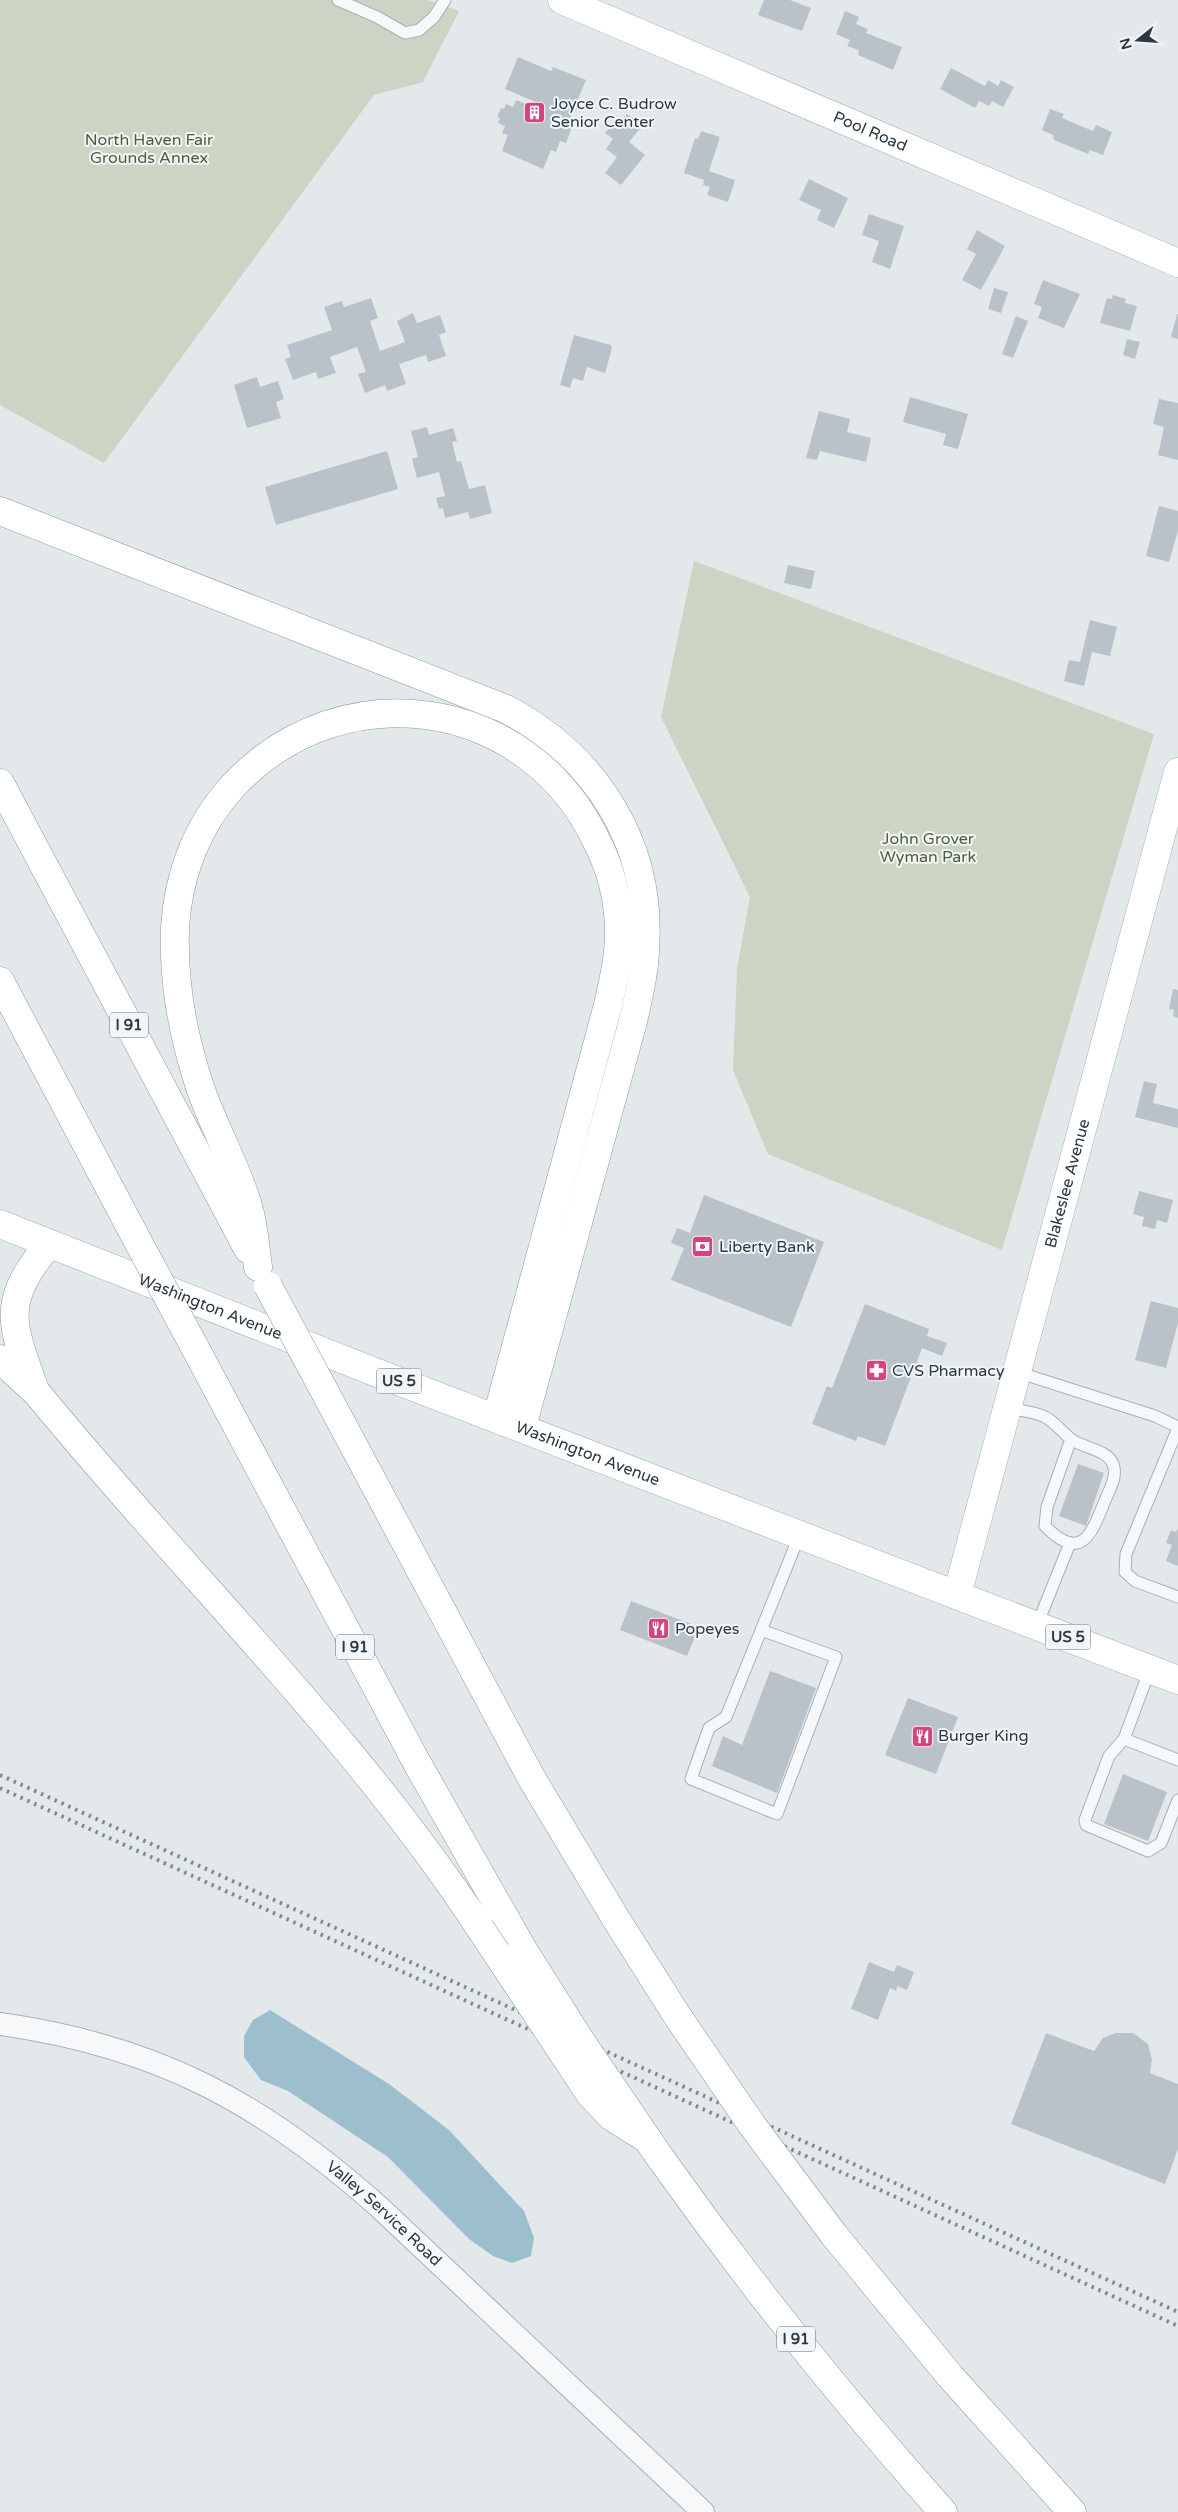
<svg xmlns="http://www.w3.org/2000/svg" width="1178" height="2512" viewBox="0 0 1178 2512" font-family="'Varela Round',sans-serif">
<rect width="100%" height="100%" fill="#e3e8eb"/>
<!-- green -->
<g fill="#ccd5c3">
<polygon points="0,0 428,0 459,11 423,82 374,95 104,463 0,405"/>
<polygon points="694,561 1154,734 1002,1250 768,1154 733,1070 737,969 750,897 661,717"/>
</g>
<!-- water -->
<polygon fill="#9dbecc" points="270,2010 389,2084 449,2130 524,2211 534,2238 531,2256 512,2263 493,2256 469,2239 388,2157 288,2091 261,2080 244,2057 244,2036 253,2020"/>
<!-- building -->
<g fill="#bac2c9">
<polygon points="764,0 790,0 811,8 802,31 758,15"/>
<polygon points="845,11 859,17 856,24 868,29 866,33 902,47 893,70 858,55 859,50 847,46 850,40 836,34"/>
<polygon points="518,57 551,71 553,67 586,80 570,118 575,120 566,143 560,141 556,152 551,150 543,169 502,151 508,135 502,133 505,126 498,123 500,118 497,117 501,108 504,109 506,104 513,107 516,100 536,108 538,103 505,89"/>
<polygon points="951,68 985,86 988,80 998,86 1001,80 1014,87 1003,107 992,101 989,106 979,101 975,108 940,89"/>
<polygon points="1050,109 1064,114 1062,118 1093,131 1096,125 1112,132 1103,155 1090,150 1088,154 1054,140 1053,135 1042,130"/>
<polygon points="627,114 642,126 629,142 645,155 621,185 605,173 617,157 606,149 613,139 605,133 617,118 621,121"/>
<polygon points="701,131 720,137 709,171 735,180 728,202 707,195 710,187 703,185 704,180 684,173 695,138 698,139"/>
<polygon points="809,179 848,198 834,228 817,220 821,210 799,200"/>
<polygon points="869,214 904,226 890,269 872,262 879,241 862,235"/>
<polygon points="977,230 1005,246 981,290 962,280 976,254 967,249"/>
<polygon points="1043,280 1080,294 1064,328 1038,318 1042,307 1034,304"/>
<polygon points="994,288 1008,292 1001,313 988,309"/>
<polygon points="1113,295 1126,299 1125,303 1137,306 1130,331 1100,323 1107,298 1112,299"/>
<polygon points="371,298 378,318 370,321 380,351 405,342 397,321 413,313 417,323 440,315 446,332 439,335 446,356 428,362 426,355 399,364 406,384 387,391 385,385 365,393 358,374 366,372 357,347 330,357 336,373 318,379 316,372 293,380 285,359 291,357 287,345 332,330 324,307 342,301 344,307"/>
<polygon points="1177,314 1178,314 1178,339 1171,337"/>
<polygon points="1016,316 1028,321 1013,358 1002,354"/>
<polygon points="574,335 611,345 612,348 605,373 587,367 583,381 573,378 570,388 560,385"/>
<polygon points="1127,339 1140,342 1135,359 1123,355"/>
<polygon points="257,377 260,387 278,381 284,399 276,402 281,418 247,428 234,385"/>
<polygon points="910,397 968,414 958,449 943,445 946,434 903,422"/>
<polygon points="1159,399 1178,403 1178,460 1158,455 1164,427 1153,424"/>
<polygon points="819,411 850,419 847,432 871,438 866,462 820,451 817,460 806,458"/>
<polygon points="427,427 429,435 453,428 457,441 452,442 457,462 461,461 469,489 485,485 492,513 470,519 468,512 445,518 443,508 439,509 436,498 445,496 439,472 417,478 412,459 418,457 411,431"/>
<polygon points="387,451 398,489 276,525 265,487"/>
<polygon points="1159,506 1178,511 1178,531 1169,562 1146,556"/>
<polygon points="788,565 815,571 811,589 784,583"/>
<polygon points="1090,620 1117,627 1110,656 1092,652 1084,686 1064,681 1069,660 1080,662"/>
<polygon points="1173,989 1178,990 1178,1018 1173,1016 1174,1010 1169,1009"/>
<polygon points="1144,1081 1157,1084 1153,1103 1178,1109 1178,1128 1135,1117"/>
<polygon points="1139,1191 1173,1200 1167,1223 1157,1220 1155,1229 1142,1226 1144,1217 1133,1214"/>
<polygon points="704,1195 824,1242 791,1327 671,1280 684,1248 671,1243 677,1228 690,1233"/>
<polygon points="1151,1301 1178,1308 1178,1323 1166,1368 1135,1360"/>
<polygon points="865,1304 929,1329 927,1336 947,1343 942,1356 922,1348 885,1446 858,1436 856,1441 812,1424 827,1386 832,1388"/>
<polygon points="1078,1464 1104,1473 1086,1526 1059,1516"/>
<polygon points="1178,1528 1178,1566 1166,1561 1172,1545 1166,1543 1171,1530 1176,1532"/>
<polygon points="631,1601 699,1627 687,1656 620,1630"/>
<polygon points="770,1671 816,1688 777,1793 712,1766 723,1736 742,1745"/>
<polygon points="908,1698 958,1717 936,1774 885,1755"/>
<polygon points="1123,1774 1167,1792 1148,1841 1104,1824"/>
<polygon points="869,1962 894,1972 897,1965 914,1972 907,1990 897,1986 896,1991 890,1988 878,2020 851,2009"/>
<polygon points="1046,2033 1094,2051 1103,2038 1116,2033 1133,2033 1148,2044 1152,2060 1150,2073 1178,2084 1178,2149 1165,2184 1011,2124"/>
</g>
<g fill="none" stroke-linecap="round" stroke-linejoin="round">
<defs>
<g id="lane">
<polyline points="338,0 377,17 405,33 419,30 434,17 445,0"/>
<polyline points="1017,1372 1155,1416 1178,1427"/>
<path d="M1007 1408C1019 1411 1034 1411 1045 1417 1055 1422 1062 1432 1071 1439 1082 1448 1107 1449 1113 1464 1118 1477 1109 1490 1104 1503 1091 1536 1080 1562 1045 1526L1047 1507 1071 1439"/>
<polyline points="1178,1428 1126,1554 1125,1572 1135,1581 1178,1597"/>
<polyline points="1037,1625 1070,1543"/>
<polyline points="761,1630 836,1657 777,1814 691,1779 709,1728 726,1717 800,1534"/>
<polyline points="1150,1669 1124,1739 1109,1756 1085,1820 1086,1825 1148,1851 1161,1843 1178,1800"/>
<polyline points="1124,1739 1178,1760"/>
</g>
<g id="street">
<path id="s1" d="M0 2024C156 2046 261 2102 378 2206L703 2512"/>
</g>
<g id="secondary">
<path id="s2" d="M562 0 1178 263"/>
<path id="s3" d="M957 1595 1178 772"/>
</g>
<g id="primary">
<path id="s4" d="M0 1224 385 1376 1178 1680"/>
</g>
<g id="highway">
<path d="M0 511 506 709C597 757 653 846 645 951 644 976 638 1001 632 1025L522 1427"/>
<polyline points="0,783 248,1249"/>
<polyline points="0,981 135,1236"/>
<path d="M258 1267C255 1247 254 1226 248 1206 236 1165 214 1128 200 1087 183 1036 173 982 175 928 178 875 197 825 233 786 342 669 529 697 597 842 611 869 619 902 619 933 619 958 613 982 608 1005L497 1417"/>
<polyline points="193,1344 417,1763 522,1948"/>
<path d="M0 1359 37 1393C183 1572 353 1734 480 1928"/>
<path d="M35 1390C11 1323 0 1303 49 1244"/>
<polyline points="326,1394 532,1779 616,1919 678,2017"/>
<path d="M659 2156C747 2280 842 2399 943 2512"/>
<polyline points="834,2235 950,2376 1072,2512"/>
</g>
</defs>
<!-- lane casing -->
<use href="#lane" stroke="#a8b0b6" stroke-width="13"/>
<!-- street casing -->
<use href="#street" stroke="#a8b0b6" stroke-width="24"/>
<!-- secondary casing -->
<use href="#secondary" stroke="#a8b0b6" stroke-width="29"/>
<!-- primary casing -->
<use href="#primary" stroke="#a1afb7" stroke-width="29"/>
<!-- highway casing -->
<use href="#highway" stroke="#8999a2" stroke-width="29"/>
<!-- lane -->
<use href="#lane" stroke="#f6f8f9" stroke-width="11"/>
<!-- street -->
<use href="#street" stroke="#f6f8f9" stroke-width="22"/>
<!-- secondary -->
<use href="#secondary" stroke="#fff" stroke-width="28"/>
<!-- primary -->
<use href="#primary" stroke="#fff" stroke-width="28"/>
<!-- highway -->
<use href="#highway" stroke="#fff" stroke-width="28"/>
<!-- rail -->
<g stroke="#7b8b95" stroke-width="4" stroke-dasharray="2.5 5" stroke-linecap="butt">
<polyline points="0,1775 1178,2312"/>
<polyline points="0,1788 1178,2326"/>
</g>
<defs>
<g id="highway-bridge">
<polyline points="135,1236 193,1344"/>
<polyline points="268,1286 326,1394"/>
<polyline points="480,1928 590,2094 612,2117 647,2139"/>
<polyline points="522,1948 578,2037 659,2156"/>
<polyline points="678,2017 752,2125 834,2235"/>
</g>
</defs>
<!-- highway-bridge casing -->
<use href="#highway-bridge" stroke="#8999a2" stroke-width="29" stroke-linecap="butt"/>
<!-- highway-bridge -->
<use href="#highway-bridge" stroke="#fff" stroke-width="28"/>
</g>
<!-- icons -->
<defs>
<symbol id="building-square" viewBox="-11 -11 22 22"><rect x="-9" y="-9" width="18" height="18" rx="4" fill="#d3457b" stroke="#f2f6f8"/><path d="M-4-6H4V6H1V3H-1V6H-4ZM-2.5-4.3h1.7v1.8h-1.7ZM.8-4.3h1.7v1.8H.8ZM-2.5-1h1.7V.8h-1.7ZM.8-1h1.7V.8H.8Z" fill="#fff"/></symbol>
<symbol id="bank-square" viewBox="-11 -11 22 22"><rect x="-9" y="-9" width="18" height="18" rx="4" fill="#d3457b" stroke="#f2f6f8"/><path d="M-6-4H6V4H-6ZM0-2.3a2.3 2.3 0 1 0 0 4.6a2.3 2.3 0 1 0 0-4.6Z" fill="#fff"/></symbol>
<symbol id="pharmacy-square" viewBox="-11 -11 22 22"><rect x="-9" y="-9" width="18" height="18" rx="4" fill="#d3457b" stroke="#f2f6f8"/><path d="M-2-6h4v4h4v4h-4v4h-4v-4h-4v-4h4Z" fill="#fff"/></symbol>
<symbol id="restaurant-square" viewBox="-11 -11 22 22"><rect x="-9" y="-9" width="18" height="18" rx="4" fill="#d3457b" stroke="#f2f6f8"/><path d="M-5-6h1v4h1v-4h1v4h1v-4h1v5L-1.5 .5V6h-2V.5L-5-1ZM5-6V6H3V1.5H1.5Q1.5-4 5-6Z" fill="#fff"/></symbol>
</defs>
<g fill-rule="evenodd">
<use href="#building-square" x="522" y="100" width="25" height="25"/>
<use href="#bank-square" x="690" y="1234" width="25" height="25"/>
<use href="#pharmacy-square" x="864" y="1358" width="25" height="25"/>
<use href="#restaurant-square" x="646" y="1616" width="25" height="25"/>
<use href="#restaurant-square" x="910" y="1724" width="25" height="25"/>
</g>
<g text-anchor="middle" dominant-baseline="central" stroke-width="4" stroke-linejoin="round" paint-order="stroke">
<!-- shield labels -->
<g fill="#f2f6f8" stroke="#66727a" stroke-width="1">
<rect x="110" y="1012.5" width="38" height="25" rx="4"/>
<rect x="376.5" y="1368.5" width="45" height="25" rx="4"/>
<rect x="1045.5" y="1624.5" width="45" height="25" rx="4"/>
<rect x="336" y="1634.5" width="38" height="25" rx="4"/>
<rect x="777" y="2326.5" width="38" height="25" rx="4"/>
</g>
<g font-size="15" font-weight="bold" fill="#2a3944">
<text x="129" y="1025">I 91</text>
<text x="399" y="1381">US 5</text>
<text x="1068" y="1637">US 5</text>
<text x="355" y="1647">I 91</text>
<text x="796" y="2339">I 91</text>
</g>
<!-- poi labels -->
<g font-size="16" fill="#2a3944" stroke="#f2f6f8" text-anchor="start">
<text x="551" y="104">Joyce C. Budrow<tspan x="551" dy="18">Senior Center</tspan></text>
<text x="719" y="1247">Liberty Bank</text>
<text x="892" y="1371">CVS Pharmacy</text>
<text x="675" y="1629">Popeyes</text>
<text x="938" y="1736">Burger King</text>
</g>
<!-- street labels -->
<g font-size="16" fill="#2a3944" stroke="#f2f6f8">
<text stroke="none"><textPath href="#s2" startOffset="335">Pool Road</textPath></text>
<text stroke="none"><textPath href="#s3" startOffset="426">Blakeslee Avenue</textPath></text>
<text stroke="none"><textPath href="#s4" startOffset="226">Washington Avenue</textPath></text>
<text stroke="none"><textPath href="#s4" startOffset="631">Washington Avenue</textPath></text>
<text stroke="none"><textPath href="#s1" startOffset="436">Valley Service Road</textPath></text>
</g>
<!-- park labels -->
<g font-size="16" fill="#486037" stroke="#f2f6f8">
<text x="149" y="140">North Haven Fair<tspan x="149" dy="18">Grounds Annex</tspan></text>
<text x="928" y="839">John Grover<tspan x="928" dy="18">Wyman Park</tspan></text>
</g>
</g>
<!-- north arrow -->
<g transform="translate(1138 40) rotate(253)" stroke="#f2f6f8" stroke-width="4" paint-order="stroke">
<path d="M0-4L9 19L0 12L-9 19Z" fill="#2a3944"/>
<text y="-8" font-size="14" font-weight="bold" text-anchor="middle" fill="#2a3944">N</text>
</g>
</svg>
